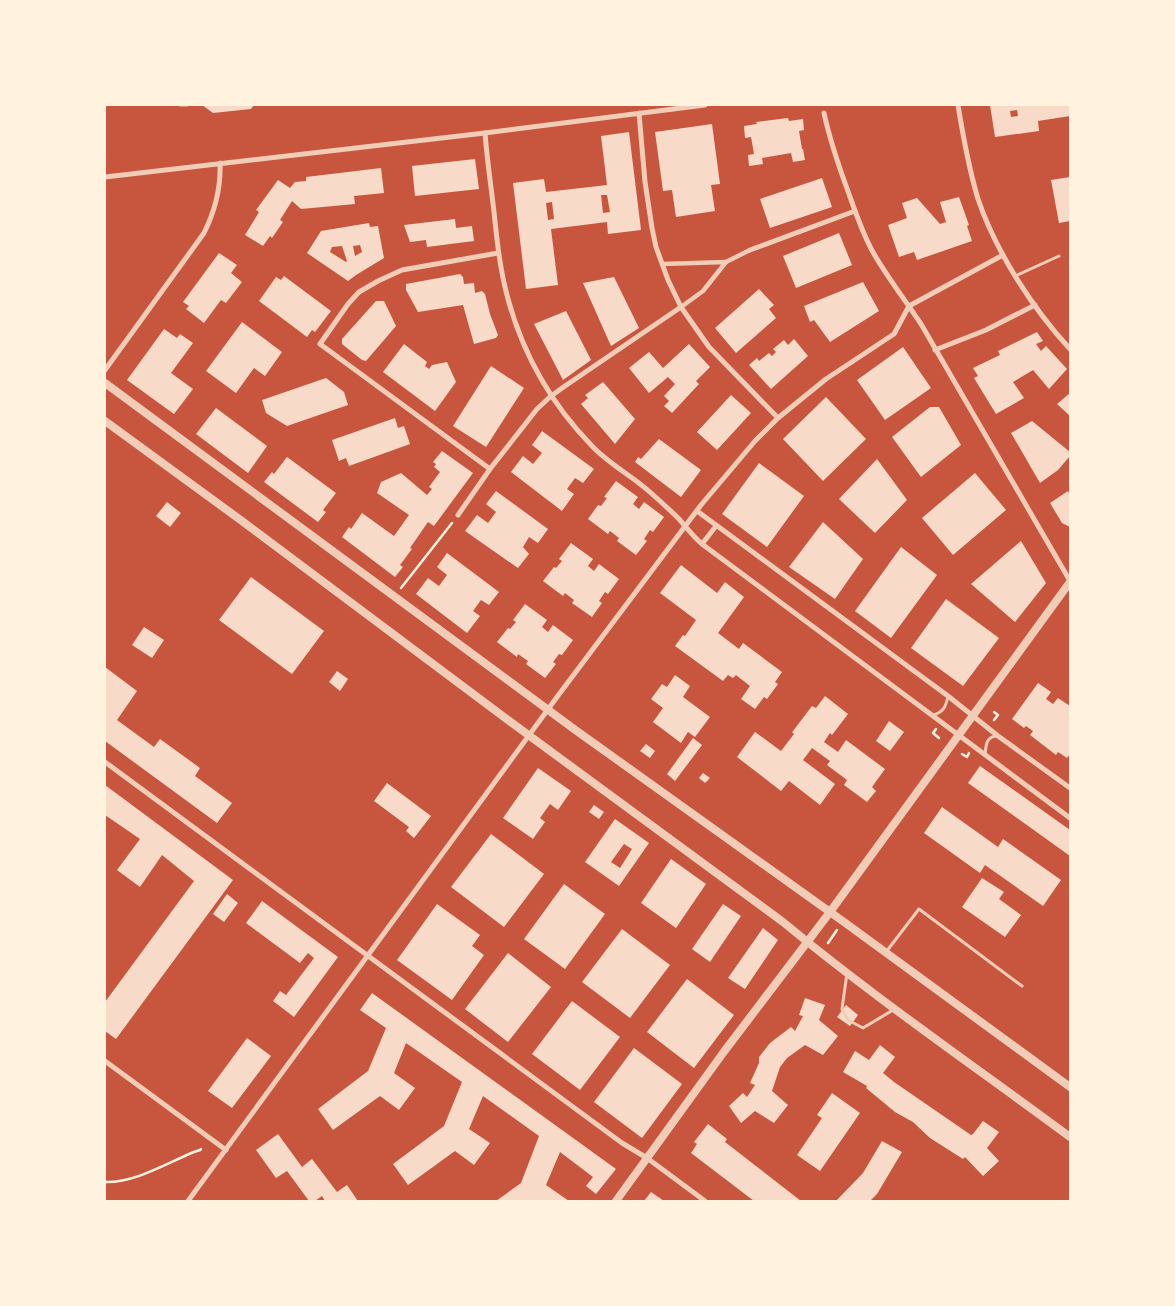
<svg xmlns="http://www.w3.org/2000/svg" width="1175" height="1306" viewBox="0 0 1175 1306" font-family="'Archivo Narrow',sans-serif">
<rect width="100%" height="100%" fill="#c8553d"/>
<!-- building -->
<g fill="#f7dbc8" fill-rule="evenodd">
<polygon points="202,105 254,105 251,109 213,113"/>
<path d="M990 105H1070V116L1038 121 1039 131 995 137ZM1017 110 1018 116 1011 117 1010 111Z"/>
<polygon points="788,118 789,121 803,119 804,130 799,131 802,149 803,149 805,160 793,162 791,153 762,158 763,164 749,166 748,155 754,154 751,137 745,138 744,126 757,124 756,122"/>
<polygon points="712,124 720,184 711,185 715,211 676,217 672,190 663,191 655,132"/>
<path d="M629 132 641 230 608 234 607 222 551 229 558 285 526 289 513 183 544 179 546 192 607 185 601 136ZM601 195H607L610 212 603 213ZM552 202 554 219 548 220 546 203Z"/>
<polygon points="475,159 479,189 415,196 412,166"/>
<polygon points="381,168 384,193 354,196 355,204 301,209 292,201 280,220 283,222 272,238 270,236 263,246 245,235 259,212 256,210 278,180 290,188 295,182 306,181 306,177"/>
<polygon points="1070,177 1070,221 1059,223 1051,180"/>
<polygon points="822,178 832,207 770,228 760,199"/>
<polygon points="959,197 969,225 967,226 972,241 917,260 914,252 899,257 888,225 907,218 902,203 917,198 940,224 946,222 940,202"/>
<polygon points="455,219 456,228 472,226 474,241 427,247 426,240 410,242 404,225"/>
<path d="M369 223 370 227 378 226 384 258 356 275 348 281 307 253 321 231ZM360 245 362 252 355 256 353 246ZM342 246 347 261 346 262 330 252 332 247Z"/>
<polygon points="839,233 852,265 796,288 783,256"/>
<polygon points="219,253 237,265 231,273 242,282 226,303 221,300 204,323 186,309 189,306 183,302"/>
<polygon points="460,274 463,277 464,284 474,283 475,293 482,291 485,294 490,314 498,335 496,338 474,344 463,305 418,312 406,290 406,284"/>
<polygon points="284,276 331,311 315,332 312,330 307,337 259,301 276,277 281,280"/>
<polygon points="614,277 639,328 611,346 583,283"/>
<polygon points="863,282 879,311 830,342 814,320 810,322 804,306"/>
<polygon points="759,289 774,305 769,309 776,318 736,353 715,328"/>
<polygon points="376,301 384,301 396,326 366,361 362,360 342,344 342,339"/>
<polygon points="566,311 591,360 563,380 534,324"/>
<polygon points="242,322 282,352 265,376 254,368 236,393 206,371"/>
<polygon points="164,329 177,338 180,334 193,343 171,373 193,389 174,414 127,380"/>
<polygon points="1037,332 1043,341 1036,344 1041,351 1046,346 1067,369 1049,389 1033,370 1013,382 1024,398 996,414 974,378 978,376 973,368 1000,355 998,351"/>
<polygon points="794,339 808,356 771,389 749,365 757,358 759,361 769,353 772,356 776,352 773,349 784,340 788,345"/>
<polygon points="404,344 427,362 425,366 429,369 432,365 447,362 456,382 435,411 383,372"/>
<polygon points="689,344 710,367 696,381 699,384 672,413 664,406 669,401 664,396 675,384 668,377 649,393 629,368 649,352 663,368"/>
<polygon points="903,347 931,388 885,420 857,380"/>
<polygon points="491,366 524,388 486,447 453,426"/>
<polygon points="326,378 344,392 348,405 287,426 266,413 262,400"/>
<polygon points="603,382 635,419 615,444 581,404 588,398 585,395"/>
<polygon points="1070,393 1070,416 1057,404"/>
<polygon points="731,395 751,413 717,450 697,432"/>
<polygon points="826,397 866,439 823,481 783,439"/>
<polygon points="930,407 939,407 961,445 921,477 892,437"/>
<polygon points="216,408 267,446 248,473 196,434"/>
<polygon points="395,418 398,428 404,426 410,444 349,466 346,458 339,461 332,440"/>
<polygon points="1032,421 1070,452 1070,456 1058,470 1040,483 1011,433"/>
<polygon points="542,431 594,469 583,483 575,478 567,489 574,494 562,511 511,472 523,456 533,464 542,453 532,445"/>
<polygon points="659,439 701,470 681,497 635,462 638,457 641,459"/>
<polygon points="442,451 473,473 434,526 428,522 410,548 412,549 400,565 403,567 395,577 342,537 349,527 351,529 362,513 394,536 409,515 377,493 381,482 401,473 427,495 432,489 429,487 440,472 434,467 436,464 433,462"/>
<polygon points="287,457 336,493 323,510 326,512 318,522 264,482 272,472 274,474"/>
<polygon points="877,459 907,500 875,533 839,499"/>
<polygon points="759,463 804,496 767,547 722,514"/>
<polygon points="975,473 1006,510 953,555 922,518"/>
<polygon points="616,481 638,497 633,504 639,509 644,502 664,517 653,532 650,530 644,539 647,541 636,555 617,541 619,538 610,531 608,534 588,519 598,505 601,506 607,498 604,497"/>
<polygon points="496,491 548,529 538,543 529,537 523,547 529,554 518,568 465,531 477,515 488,523 496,512 486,504"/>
<polygon points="1068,491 1070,495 1070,527 1062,523 1050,503"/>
<polygon points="167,502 181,513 170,527 156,516"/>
<polygon points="823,522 863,559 835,599 789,567"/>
<polygon points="1021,541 1046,583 1015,622 971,584"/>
<polygon points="571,543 593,559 588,566 594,571 599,564 619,579 608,594 605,592 599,601 602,603 592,617 572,603 574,600 565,593 563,596 543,581 554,567 556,568 562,561 559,559"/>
<polygon points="901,547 937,575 891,638 855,611"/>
<polygon points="447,553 499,592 489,605 481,600 473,611 480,616 467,633 416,594 428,578 439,586 447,575 437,567"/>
<polygon points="681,565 717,593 725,582 744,597 718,633 739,649 743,643 782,672 775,682 778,684 767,699 764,697 755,709 741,699 750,686 736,675 733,678 728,675 723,681 675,646 683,635 685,636 696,620 660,593"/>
<polygon points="251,577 324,631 292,674 219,620"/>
<polygon points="946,599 999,638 963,686 911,648"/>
<polygon points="525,604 547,620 542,627 548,632 553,625 573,640 562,655 559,654 553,662 556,664 545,678 526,664 528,661 518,654 517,657 497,642 508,628 510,629 516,622 513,620"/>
<polygon points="144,627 164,640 152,658 132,645"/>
<polygon points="105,667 137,691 117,720 154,747 160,739 200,768 195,776 232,803 217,823 105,741 105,736 106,734 105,733"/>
<polygon points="337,671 348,679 340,691 329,682"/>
<polygon points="675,675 690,686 683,697 710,717 695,737 688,732 681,743 653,722 663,708 651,699 662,684 667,687"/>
<polygon points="1038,683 1051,692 1046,699 1053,704 1058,698 1070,706 1070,754 1067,758 1058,752 1056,755 1030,735 1033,731 1026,726 1024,728 1012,719"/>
<polygon points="825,696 848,714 832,735 830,733 824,742 838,752 846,740 885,769 872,787 876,791 867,802 844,785 847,780 827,765 830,761 812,748 803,760 835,784 820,805 789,781 781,791 737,757 755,732 781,751 794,734 792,732 793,731 812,706 816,708"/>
<polygon points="889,721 904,732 890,751 876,741"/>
<polygon points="693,738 702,745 675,781 667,774"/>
<polygon points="646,744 655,751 650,758 640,751"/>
<polygon points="980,766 1070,830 1070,856 968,783"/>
<polygon points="538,768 571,791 558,810 550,804 540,818 545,822 533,839 503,818"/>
<polygon points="703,773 710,778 705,783 699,778"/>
<polygon points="387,783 431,816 414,838 406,831 409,827 374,801"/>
<polygon points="105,785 233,880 116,1039 105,1031 105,1002 194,881 162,855 140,887 117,870 140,839 105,815"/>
<polygon points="594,805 604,812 599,819 589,812"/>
<polygon points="942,807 998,847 1003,839 1061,880 1043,906 985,865 980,873 924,833"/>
<path d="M615 819 649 843 619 886 585 862ZM624 844 632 849 620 868 611 862Z"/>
<polygon points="491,834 544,874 504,927 451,887"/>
<polygon points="671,859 706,884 676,928 641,903"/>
<polygon points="982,878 1004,892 999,899 1021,915 1005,937 962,907"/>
<polygon points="564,884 605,914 565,969 524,939"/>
<polygon points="227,894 238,903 224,922 213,914"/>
<polygon points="262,901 338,957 294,1017 273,1001 280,991 286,995 314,958 308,953 300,963 246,923"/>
<polygon points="437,904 480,935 472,946 484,955 452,1000 397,960"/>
<polygon points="723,904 741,916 710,962 692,949"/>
<polygon points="763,928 778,940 745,989 728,978"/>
<polygon points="622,929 670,965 630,1018 582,982"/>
<polygon points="508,953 551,987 508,1042 465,1009"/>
<polygon points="687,979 734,1015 694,1068 647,1032"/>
<polygon points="372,993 616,1169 596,1194 586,1186 593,1177 560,1152 546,1185 569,1201 496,1201 521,1183 539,1136 483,1096 469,1129 490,1143 474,1165 455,1151 408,1185 393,1164 444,1126 462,1082 406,1043 394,1073 415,1088 399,1110 380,1096 333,1130 318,1109 368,1071 386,1028 360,1010"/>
<polygon points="805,998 825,1005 819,1020 838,1036 823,1055 805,1045 787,1058 780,1067 772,1091 788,1105 774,1123 755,1111 741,1123 729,1106 743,1093 747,1097 755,1085 750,1083 759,1063 759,1057 770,1043 791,1027 795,1031 803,1016 799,1015"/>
<polygon points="572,1001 620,1037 580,1090 532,1054"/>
<polygon points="846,1005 858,1015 850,1026 837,1017"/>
<polygon points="247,1038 271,1056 232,1108 208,1091"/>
<polygon points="880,1045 895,1057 883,1073 894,1082 971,1135 973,1134 983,1121 999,1132 987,1148 999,1161 983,1176 965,1157 963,1159 930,1138 913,1122 895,1112 866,1088 867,1086 843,1072 855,1051 869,1060"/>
<polygon points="634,1048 682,1084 642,1138 594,1102"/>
<polygon points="832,1093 860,1113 820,1171 797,1155 822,1118 817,1115"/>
<polygon points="708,1124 727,1139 725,1142 801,1201 754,1201 691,1153 697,1144 694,1142"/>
<polygon points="278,1134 302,1167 312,1159 337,1192 347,1185 358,1201 325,1201 322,1196 315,1201 309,1201 287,1171 276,1178 256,1150"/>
<polygon points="882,1141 902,1152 877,1194 870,1201 836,1201 863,1173"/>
<polygon points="651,1192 664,1201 644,1201"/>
</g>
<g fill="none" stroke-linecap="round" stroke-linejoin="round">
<!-- path -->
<g stroke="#fff3e0" stroke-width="2.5">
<polyline points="401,588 452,523"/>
<polyline points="994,712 998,715 994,720"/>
<polyline points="936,729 933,733 939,738"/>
<polyline points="962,754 967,757 969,753"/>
<polyline points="828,943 837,930"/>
<path d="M105 1182C135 1183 167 1163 194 1152L200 1150 201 1149"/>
</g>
<!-- service -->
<g stroke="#f1ccb7" stroke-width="3">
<polyline points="180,105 187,105"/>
<polyline points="1015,276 1059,256"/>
<path d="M933 715C944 712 946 706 948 696"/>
<path d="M985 755C986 745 986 736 998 736"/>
<polyline points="886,952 919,909 1022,986"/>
<polyline points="847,973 842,1009 848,1020 863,1028 893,1010"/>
</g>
<!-- pedestrian -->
<g stroke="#f1ccb7" stroke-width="4.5">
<polyline points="726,262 750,250"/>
<polyline points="662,264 726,262 703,291 681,307"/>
</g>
<!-- minor -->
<g stroke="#f1ccb7" stroke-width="5">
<path d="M958 105C963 136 969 169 978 199 996 252 1033 309 1070 349"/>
<polyline points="639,113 645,182 652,228 656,247 668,280 681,307 709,347 778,418"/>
<path d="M824 113C830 141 839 167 849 194 856 214 863 235 874 254 888 278 905 300 921 324L1070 581"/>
<path d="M485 133C487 159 491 186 494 212 497 241 500 270 508 299 523 354 552 405 592 446 609 464 632 476 651 493 660 501 670 510 679 519 687 528 693 536 702 544L1070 818"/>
<polyline points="105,177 485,133 705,105"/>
<polyline points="750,250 855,211"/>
<polyline points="909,306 1003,255"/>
<polyline points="935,350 986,330 1035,305"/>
<path d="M105 370 204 233C215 211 221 188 220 163"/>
<polyline points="490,469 320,344 348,304 359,292 378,281 402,270 498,253"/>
<polyline points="697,511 948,696 998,736 1070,788"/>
<polyline points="458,515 490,469 537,409 551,396 565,386 681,307"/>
<polyline points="702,544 716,526"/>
<polyline points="105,762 622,1143 647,1158 705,1201"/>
<polyline points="105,1061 226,1150"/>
<polyline points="188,1201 557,697 701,505 755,441 778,418 826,379 894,334 909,306"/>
</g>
<!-- tertiary -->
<g stroke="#f1ccb7" stroke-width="8">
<polyline points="105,383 574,729 844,922 1070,1087"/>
<path d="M105 421 242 521 508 720 783 922C875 998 974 1066 1070 1137"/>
<polyline points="616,1201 723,1053 830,912 1070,582"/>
</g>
</g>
<!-- border -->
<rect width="1175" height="1306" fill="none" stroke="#fff3e0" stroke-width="212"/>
</svg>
